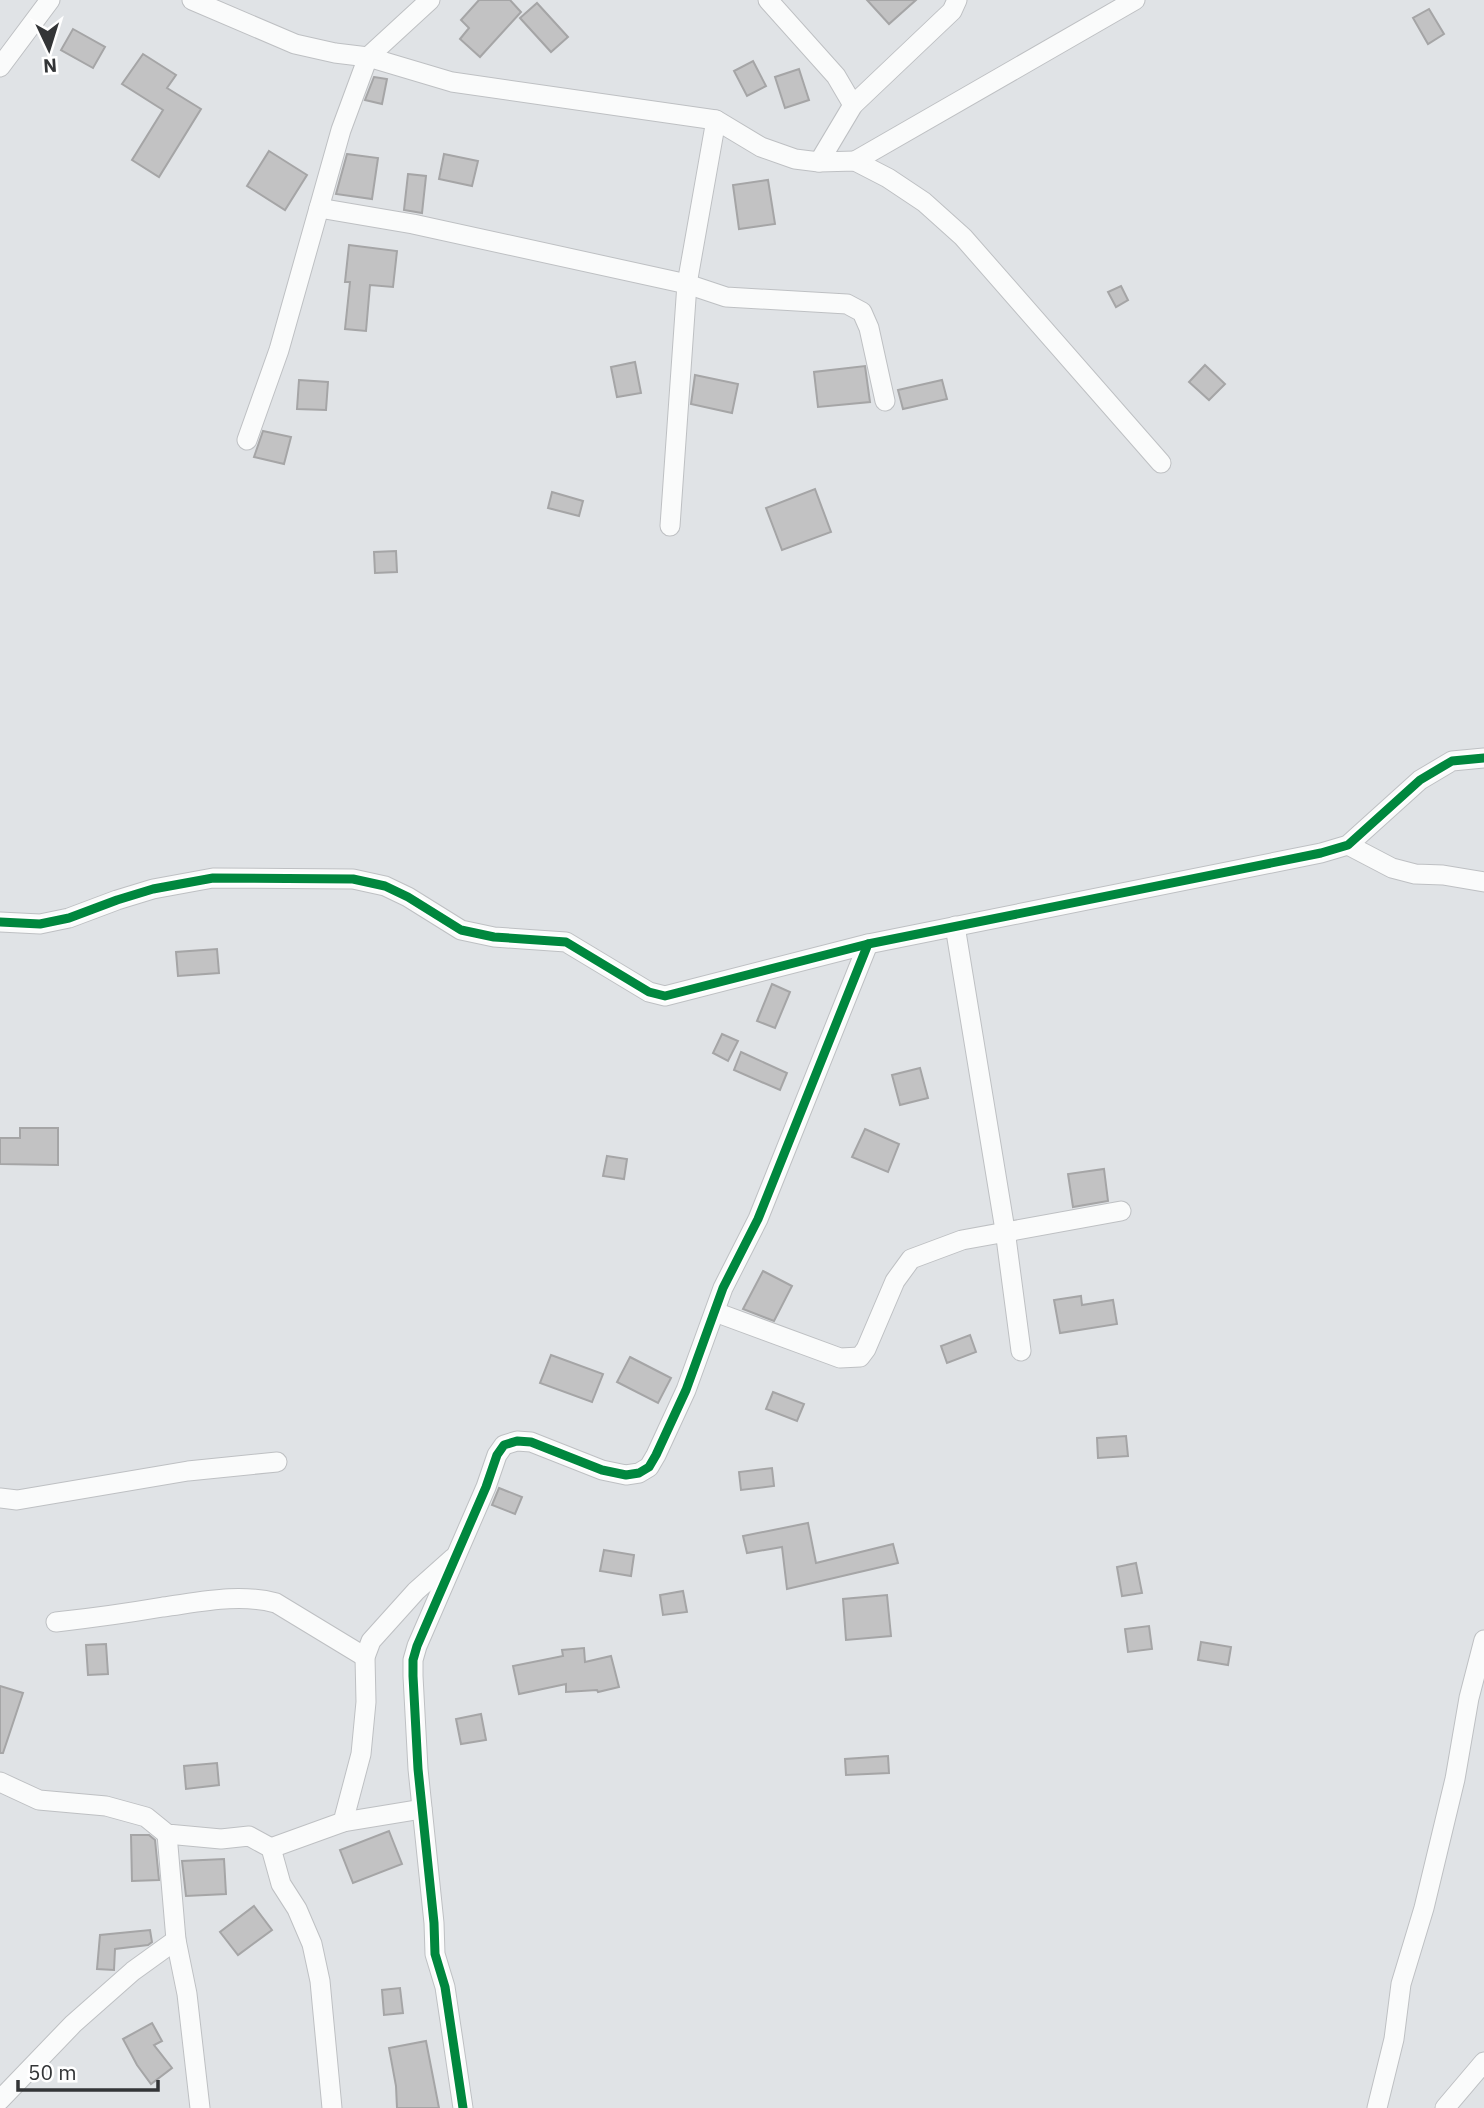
<svg xmlns="http://www.w3.org/2000/svg" width="1484" height="2108" viewBox="0 0 1484 2108" font-family="'IBM Plex Sans',sans-serif">
<rect width="100%" height="100%" fill="#e0e3e6"/>
<!-- building -->
<g fill="#c2c2c3" stroke="#a5a5a6" stroke-width="2">
<polygon points="479,0 510,0 521,12 480,57 460,39 469,28 461,20"/>
<polygon points="867,0 916,0 889,24"/>
<polygon points="537,3 568,37 551,52 520,18"/>
<polygon points="1429,9 1444,34 1428,44 1413,18"/>
<polygon points="73,29 105,47 93,68 61,50"/>
<polygon points="143,54 176,75 167,88 201,109 159,177 132,160 163,110 122,84"/>
<polygon points="753,61 766,86 747,96 734,71"/>
<polygon points="799,69 809,100 785,108 775,77"/>
<polygon points="374,77 387,79 382,104 365,100"/>
<polygon points="269,151 307,175 285,210 247,186"/>
<polygon points="347,154 378,158 372,199 336,194"/>
<polygon points="444,154 478,161 472,186 439,179"/>
<polygon points="408,174 426,176 422,213 404,210"/>
<polygon points="768,180 775,224 739,229 733,185"/>
<polygon points="349,245 397,251 393,287 370,285 366,331 345,329 350,282 345,282"/>
<polygon points="1121,286 1128,300 1116,307 1108,292"/>
<polygon points="635,362 641,393 617,397 611,367"/>
<polygon points="1205,365 1225,384 1209,400 1189,382"/>
<polygon points="865,366 870,402 818,407 814,372"/>
<polygon points="695,375 738,384 732,413 691,404"/>
<polygon points="299,380 328,382 326,410 297,409"/>
<polygon points="942,380 947,399 903,409 898,390"/>
<polygon points="263,431 291,437 284,464 254,457"/>
<polygon points="815,489 831,532 782,550 766,508"/>
<polygon points="552,492 583,501 579,516 548,508"/>
<polygon points="396,551 397,572 375,573 374,552"/>
<polygon points="217,949 219,973 178,976 176,952"/>
<polygon points="772,984 790,992 775,1028 757,1021"/>
<polygon points="722,1034 738,1041 728,1061 713,1053"/>
<polygon points="741,1052 787,1073 780,1090 734,1070"/>
<polygon points="920,1068 928,1098 900,1105 892,1075"/>
<polygon points="20,1128 58,1128 58,1165 0,1164 0,1138 20,1138"/>
<polygon points="865,1129 899,1144 888,1172 852,1157"/>
<polygon points="607,1156 627,1159 624,1179 603,1176"/>
<polygon points="1104,1169 1108,1201 1073,1207 1068,1174"/>
<polygon points="763,1271 792,1286 774,1321 743,1309"/>
<polygon points="1081,1296 1082,1305 1113,1300 1117,1324 1060,1333 1054,1300"/>
<polygon points="970,1335 976,1352 947,1363 941,1346"/>
<polygon points="551,1355 603,1374 592,1402 540,1383"/>
<polygon points="630,1357 671,1378 658,1403 617,1382"/>
<polygon points="773,1392 804,1404 797,1421 766,1409"/>
<polygon points="1126,1436 1128,1456 1098,1458 1097,1438"/>
<polygon points="772,1468 774,1486 741,1490 739,1472"/>
<polygon points="499,1488 522,1497 515,1514 492,1505"/>
<polygon points="808,1523 816,1563 893,1544 898,1563 787,1589 782,1547 747,1553 743,1536"/>
<polygon points="604,1550 634,1555 631,1576 600,1571"/>
<polygon points="1136,1563 1142,1593 1122,1596 1117,1567"/>
<polygon points="683,1591 687,1612 663,1615 660,1595"/>
<polygon points="887,1595 891,1636 846,1640 843,1599"/>
<polygon points="1149,1626 1152,1649 1128,1652 1125,1629"/>
<polygon points="1201,1642 1231,1647 1228,1665 1198,1660"/>
<polygon points="106,1644 108,1674 88,1675 86,1645"/>
<polygon points="584,1648 585,1662 611,1656 619,1687 598,1692 597,1690 566,1692 566,1684 519,1694 513,1666 563,1656 562,1650"/>
<polygon points="0,1686 23,1693 3,1753 0,1753"/>
<polygon points="481,1714 486,1740 461,1744 456,1719"/>
<polygon points="888,1756 889,1773 846,1775 845,1759"/>
<polygon points="217,1763 219,1785 186,1789 184,1766"/>
<polygon points="389,1831 402,1864 353,1883 340,1850"/>
<polygon points="131,1835 149,1835 155,1840 159,1880 132,1881"/>
<polygon points="224,1859 226,1894 186,1896 182,1861"/>
<polygon points="254,1906 272,1930 238,1955 220,1932"/>
<polygon points="150,1930 152,1942 148,1945 115,1949 114,1970 97,1969 100,1935"/>
<polygon points="400,1988 403,2013 384,2015 382,1990"/>
<polygon points="152,2023 162,2041 154,2045 172,2068 151,2084 137,2065 123,2039"/>
<polygon points="426,2041 439,2108 397,2108 396,2086 389,2048"/>
</g>
<g fill="none" stroke-linecap="round" stroke-linejoin="round">
<defs>
<g id="minor">
<polyline points="192,0 295,44 335,53 368,57 452,82 716,120 761,147 795,159 819,162 855,161 888,178 924,202 963,237 1161,463"/>
<polyline points="768,0 836,76 853,105"/>
<polyline points="0,67 50,0"/>
<polyline points="855,161 1135,0"/>
<polyline points="819,162 853,105 952,11 957,0"/>
<polyline points="319,208 413,224 687,284 726,297 847,304 862,312 869,328 885,401"/>
<polyline points="247,440 279,350 341,130 368,57 430,0"/>
<polyline points="670,526 687,284 716,120"/>
<polyline points="1348,845 1392,868 1415,874 1443,875 1484,882"/>
<polyline points="0,922 40,924 69,918 117,900 153,889 213,878 353,879 385,886 408,897 461,930 494,937 566,942 649,992 665,996 868,944 1321,853 1348,845 1420,780 1452,761 1484,758"/>
<polyline points="955,926 1005,1230 1021,1351"/>
<polyline points="715,1312 840,1358 860,1357 866,1349 895,1281 911,1259 962,1240 1121,1211"/>
<polyline points="0,1498 17,1500 188,1471 277,1462"/>
<path d="M56 1622C92 1618 128 1613 163 1607 200 1602 239 1593 276 1603L365 1657"/>
<polyline points="0,1782 39,1800 106,1806 146,1817 167,1834 221,1839 249,1836 271,1848 281,1884 297,1909 312,1944 320,1981 332,2108"/>
<polyline points="343,1822 422,1809"/>
<polyline points="167,1834 176,1940 187,1994 200,2108"/>
<polyline points="271,1848 343,1822 361,1754 366,1702 365,1657 371,1641 416,1591 453,1558"/>
<polyline points="0,2100 73,2024 133,1971 176,1940"/>
<polyline points="463,2108 445,1987 435,1954 434,1923 418,1769 413,1676 413,1660 417,1646 486,1487 497,1455 504,1445 517,1441 531,1442 602,1470 626,1475 639,1473 649,1467 656,1455 686,1390 723,1288 758,1219 868,944"/>
<polyline points="1377,2108 1394,2039 1401,1984 1424,1908 1455,1779 1469,1698 1484,1640"/>
<polyline points="1445,2108 1484,2062"/>
</g>
</defs>
<!-- minor casing -->
<use href="#minor" stroke="#bec0c3" stroke-width="21"/>
<!-- minor -->
<use href="#minor" stroke="#fafbfb" stroke-width="19"/>
<defs>
<g id="cycleway">
<polyline points="0,922 40,924 69,918 117,900 153,889 213,878 353,879 385,886 408,897 461,930 494,937 566,942 649,992 665,996 868,944 1321,853 1348,845 1420,780 1452,761 1484,758"/>
<polyline points="463,2108 445,1987 435,1954 434,1923 418,1769 413,1676 413,1660 417,1646 486,1487 497,1455 504,1445 517,1441 531,1442 602,1470 626,1475 639,1473 649,1467 656,1455 686,1390 723,1288 758,1219 868,944"/>
</g>
</defs>
<!-- cycleway casing -->
<use href="#cycleway" stroke="#fff" stroke-width="13"/>
<!-- cycleway -->
<use href="#cycleway" stroke="#00873e" stroke-width="9"/>
</g>
<!-- north arrow -->
<g transform="translate(49 49) rotate(176)" stroke="#ffffff" stroke-width="5" paint-order="stroke">
<path d="M0-5L12 26L0 18L-12 26Z" fill="#333537"/>
<text y="-10" font-size="19" font-weight="bold" text-anchor="middle" fill="#333537">N</text>
</g>
<!-- scale -->
<path d="M18 2080v10h140v-10" fill="none" stroke="#333537" stroke-width="3.5"/>
<text x="28" y="2080" font-size="21" fill="#333537" stroke="#ffffff" stroke-width="5" paint-order="stroke">50 m</text>
</svg>
